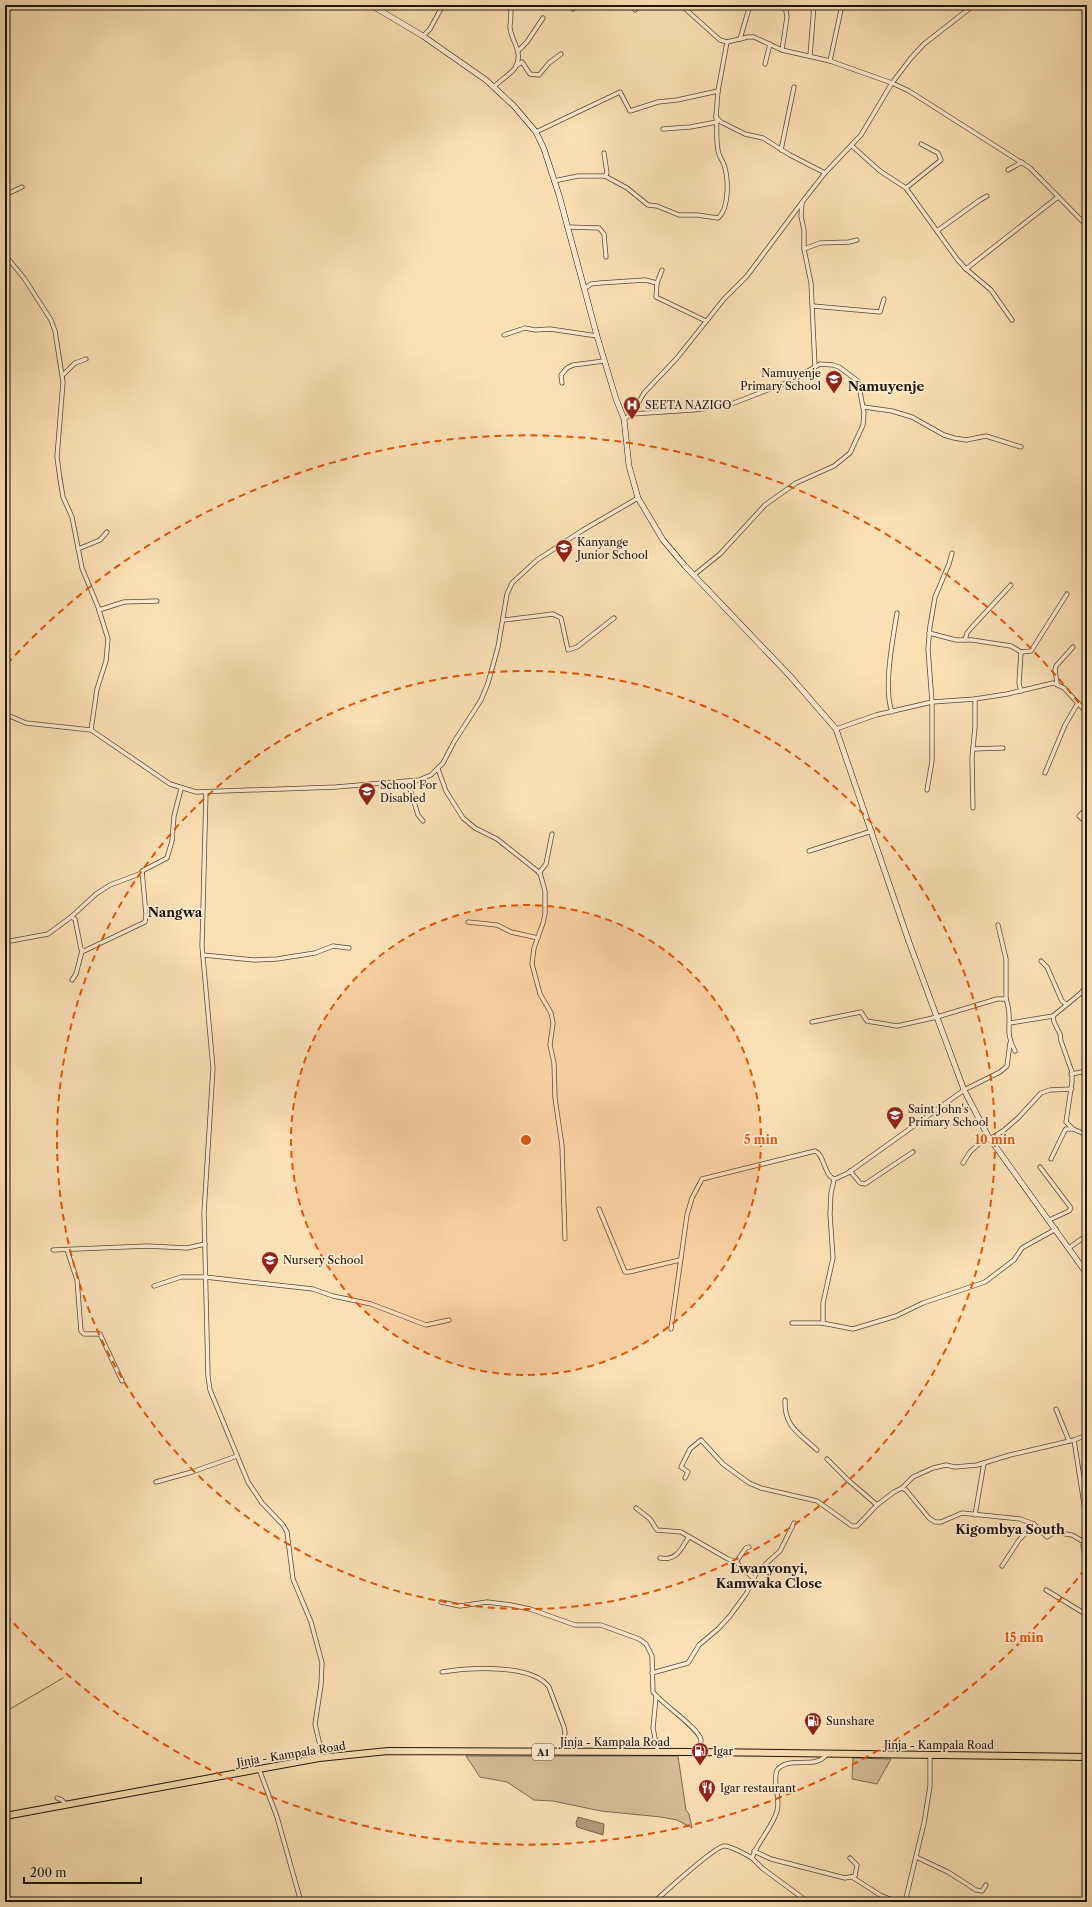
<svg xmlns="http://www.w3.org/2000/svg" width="1092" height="1907" viewBox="0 0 1092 1907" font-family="'Libre Caslon Text',serif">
<rect width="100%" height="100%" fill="#fbe0b5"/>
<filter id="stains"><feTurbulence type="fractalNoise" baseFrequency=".005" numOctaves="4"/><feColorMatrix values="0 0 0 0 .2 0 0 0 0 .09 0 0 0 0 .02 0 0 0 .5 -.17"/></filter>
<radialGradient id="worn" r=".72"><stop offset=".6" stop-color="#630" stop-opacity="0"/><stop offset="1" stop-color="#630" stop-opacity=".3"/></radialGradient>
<!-- green -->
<g fill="#d5bd98" stroke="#796951">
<polygon points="466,1756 678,1756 686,1810 689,1814 692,1828 677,1820 661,1817 601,1811 553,1801 534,1800 507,1782 480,1777"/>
<polygon points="853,1758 891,1759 877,1784 852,1779"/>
</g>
<!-- water -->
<polygon fill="#b09b7b" stroke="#75654e" points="578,1817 604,1824 603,1835 577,1827 576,1823"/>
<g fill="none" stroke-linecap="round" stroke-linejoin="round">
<!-- stream -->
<polyline stroke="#75654e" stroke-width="1" points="5,1712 63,1678"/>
<defs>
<g id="street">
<polyline points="681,5 720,40 727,42 748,37 754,37 782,50 830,61 892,83 909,91 1030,168 1087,226"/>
<polyline points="573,9 577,5"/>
<polyline points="635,10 640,5"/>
<polyline points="423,36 430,29 443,5"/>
<polyline points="740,39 750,5"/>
<polyline points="782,50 787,17 785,5"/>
<polyline points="518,51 527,42 543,18"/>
<polyline points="810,56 814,5"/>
<polyline points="830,61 842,5"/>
<polyline points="765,64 770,44"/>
<polyline points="516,66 522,62 530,74 539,75 549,63 561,54"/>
<path d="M494 87C500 80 510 75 515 68 525 52 509 38 510 26 511 19 511 12 511 5"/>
<polyline points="716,117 718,91 727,42"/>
<polyline points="663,129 690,127 717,122"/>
<polyline points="536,132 620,92 630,111 658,102 677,100 718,91"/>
<polyline points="852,146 880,171 906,188 957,259 966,269 991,290 1012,320"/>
<polyline points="781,150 794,87"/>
<polyline points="604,153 607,173 605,176"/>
<polyline points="1008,170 1022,162"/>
<path d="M554 181 578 176H605L627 188 648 205 657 206 679 215H697L718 218C729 209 729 179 724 165 723 161 720 158 719 154 715 142 718 129 716 117L721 122 745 134 763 138 790 155 825 173"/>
<polyline points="906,188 941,160 938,153 921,144"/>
<polyline points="5,195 22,187"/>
<polyline points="802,203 801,216 804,230 804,249 811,283 815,367"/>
<polyline points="567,227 599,228 604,234 606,257"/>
<polyline points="937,231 980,200 987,196"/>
<polyline points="804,249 820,243 849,242 857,240"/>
<polyline points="5,255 24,278 51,320 55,331 63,382 57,457 60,479 63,497 72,517 82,568 98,607 108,639 106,661 97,689 91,730"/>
<polyline points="966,269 1058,197"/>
<polyline points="662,270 657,283 656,297 706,321"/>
<polyline points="584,289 591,284 600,283 645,280 657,283"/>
<polyline points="813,306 880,312 884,299"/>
<polyline points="504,335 525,328 535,330 550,329 597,336"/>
<polyline points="63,375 75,363 86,359"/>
<polyline points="562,383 561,375 567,368 573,365 604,361"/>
<polyline points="864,407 892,411 912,417 944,435 954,438 966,440 986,436 1021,447"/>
<polyline points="632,414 693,410 726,406 791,381 820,364 833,365 839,367 858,381 864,413 863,425 850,453 834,466 796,483 765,505 720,554 694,575"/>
<polyline points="624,419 632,414 644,393 677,358 724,299 747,276 803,201 825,173 861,135 892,83 911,58 924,44 974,5"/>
<polyline points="78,549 100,540 107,532"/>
<polyline points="99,610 124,602 157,601"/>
<polyline points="503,620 553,614 561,618 568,650 577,647 614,618"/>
<polyline points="929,633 956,640 972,640 1011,646 1021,652 1031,651 1067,594"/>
<polyline points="965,640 967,633 972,627 1011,585"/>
<polyline points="1057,683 1055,670 1056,666 1073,647"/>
<polyline points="1021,691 1019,683 1021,652"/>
<path d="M892 712C883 688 893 638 897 613"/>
<polyline points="5,714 26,723 91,730 170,784 196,792 336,787 419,780 431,775 443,763 454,742 481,700 488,683 498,647 507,594 512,583 537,560 583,530 638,498"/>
<polyline points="836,729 876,715 932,702 975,699 1007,694 1053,683 1064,688 1087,713"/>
<polyline points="973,749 1003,748"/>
<polyline points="438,769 446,791 463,818 475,828 497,839 540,873 545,891 545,914 543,923 534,948 532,964 540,994 551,1013 553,1023 550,1045 554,1063 555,1098 562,1146 565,1239"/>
<polyline points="1045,773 1065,725 1078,703"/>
<polyline points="408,782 418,815 423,821"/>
<polyline points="927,790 932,761 932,702 928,649 930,626 935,597 949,564 952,553"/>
<polyline points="206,792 202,946 213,1068 204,1213 208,1376 210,1390 248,1482 262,1503 283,1525 287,1532 293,1579 311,1622 322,1663 321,1685 315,1724 321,1750 319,1758"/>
<polyline points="973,808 972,758 975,727 975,699"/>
<polyline points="1087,808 1079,816 1087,823"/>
<polyline points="809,851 872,831"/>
<polyline points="539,873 546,864 552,834"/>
<polyline points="71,917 75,919 81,949 84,951 145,922 146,914 142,871 167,858 172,841 174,816 181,789"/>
<polyline points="468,922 497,925 511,932 538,938"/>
<polyline points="5,942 48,934 71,917 96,894 110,885 142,873"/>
<polyline points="203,955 254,960 277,959 315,953 333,946 349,948"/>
<polyline points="1041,961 1047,967 1062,1001 1066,1004"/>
<polyline points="72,980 76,974 82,951"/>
<polyline points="1087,985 1081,993 1053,1016 1054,1022 1060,1034 1061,1041 1072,1072 1072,1082 1066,1122 1073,1129 1087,1135"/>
<path d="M1006 999C1014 1020 1003 1031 1015 1051"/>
<polyline points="812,1022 861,1012 867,1021 897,1026 937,1017 997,999 1006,999 1006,959 998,925"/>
<polyline points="1010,1023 1053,1016"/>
<polyline points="1071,1074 1087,1071"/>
<polyline points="1051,1159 1064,1132 1066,1129 1073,1129"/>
<polyline points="963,1163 970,1152 982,1141 990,1139 1003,1131 1018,1118 1041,1093 1050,1090 1072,1089"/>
<polyline points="1040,1167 1071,1208 1069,1211 1049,1220"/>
<polyline points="850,1171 860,1183 865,1184 913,1152"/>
<polyline points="599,1209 625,1272 629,1272 680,1260"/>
<polyline points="1069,1248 1087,1235"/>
<polyline points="53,1250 147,1246 187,1248 205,1244"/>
<polyline points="67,1250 77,1280 81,1331 84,1334 100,1334 122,1381"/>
<polyline points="154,1286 181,1277 205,1277 313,1289 333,1296 371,1304 426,1325 449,1320"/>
<polyline points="792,1323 822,1323 853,1329 896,1316 923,1303 985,1282 1014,1260 1022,1248 1056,1229"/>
<polyline points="823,1323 823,1303 833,1258 830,1214 831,1193 834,1180"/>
<path d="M671 1329 687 1215 692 1198 702 1179 815 1151C825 1155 824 1177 835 1179L848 1173 964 1090 1000 1072 1007 1066 1010 1043"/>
<path d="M785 1400C784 1427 799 1433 817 1450"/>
<polyline points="1056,1409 1069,1441"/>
<polyline points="1074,1440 1087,1523"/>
<polyline points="827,1459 848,1480 877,1505 894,1492 902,1488 913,1477 933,1468 946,1465 955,1467 977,1465 1010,1455 1074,1440 1087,1435"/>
<polyline points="685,1478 688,1472 681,1467 690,1449 701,1440 723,1464 749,1483 761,1488 817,1501 852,1526 857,1526 877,1505"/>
<polyline points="156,1482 192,1472 237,1456"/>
<polyline points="902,1488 906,1490 929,1518 935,1522 941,1522 962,1513 1020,1519 1034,1524 1047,1537 1054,1532 1072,1535 1084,1542"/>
<polyline points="636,1508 650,1519 657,1530 681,1532 728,1559 736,1562"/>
<polyline points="975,1515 984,1463"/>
<polyline points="1087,1529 1083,1545 1087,1569"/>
<polyline points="749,1547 746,1548 736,1562 753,1578"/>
<path d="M660 1558C677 1561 681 1549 688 1538"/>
<polyline points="1002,1566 1019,1540 1034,1524"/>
<polyline points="1046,1590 1087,1615"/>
<path d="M441 1602 460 1606 487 1602 511 1605 530 1609 575 1625H601L639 1639 646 1644 652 1656 653 1692C662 1704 699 1728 701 1740 701 1744 699 1749 698 1752"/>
<path d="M442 1672C468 1668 531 1663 549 1687L564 1727 565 1733 561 1752"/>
<polyline points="652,1673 688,1663 699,1645 718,1629 730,1616 746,1594 757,1572 780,1551 794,1523"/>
<polyline points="656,1697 653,1728 658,1753"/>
<polyline points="259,1769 277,1817 301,1902"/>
<polyline points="57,1798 62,1800 66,1805"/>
<polyline points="754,1851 771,1859 845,1878 855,1876 857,1865 850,1858"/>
<polyline points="916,1857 948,1872 976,1890 982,1891 986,1885"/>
<polyline points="852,1877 880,1895 897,1902"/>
<path d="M654 1902C664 1893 714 1847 724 1846 729 1845 747 1855 752 1858"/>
<path d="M808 1902 762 1868 752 1858C758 1841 772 1828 777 1811 781 1797 772 1783 777 1770 789 1755 815 1770 826 1755"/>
<polyline points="905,1902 924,1823 930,1786 930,1755"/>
</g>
<polyline id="secondary" points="371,5 423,36 486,80 514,106 536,132 544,149 559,195 597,336 616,399 624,419 629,466 638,498 663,540 685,566 790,676 836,729 909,942 964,1090 988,1136 1087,1274"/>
<polyline id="highway" points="5,1816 319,1758 388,1751 698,1752 1087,1757"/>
</defs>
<!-- street casing -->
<use href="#street" stroke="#544835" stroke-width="5"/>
<!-- secondary casing -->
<use href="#secondary" stroke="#1d150a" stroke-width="6"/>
<!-- highway casing -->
<use href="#highway" stroke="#1d150a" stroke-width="8"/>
<!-- street -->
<use href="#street" stroke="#fcebcf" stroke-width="3.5"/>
<!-- secondary -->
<use href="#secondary" stroke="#fcebcf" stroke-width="5"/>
<!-- highway -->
<use href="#highway" stroke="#fbe0b5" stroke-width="6"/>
</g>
<!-- distance rings -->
<circle cx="526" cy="1140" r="235" fill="#de560c" fill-opacity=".12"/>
<g fill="none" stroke="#de560c" stroke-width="2" stroke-dasharray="7 5">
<circle cx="526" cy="1140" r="235"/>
<circle cx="526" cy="1140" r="469"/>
<path d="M1085 1569A704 704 0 0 1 7 1616M7 664A704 704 0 0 1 1085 711"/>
</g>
<!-- icons -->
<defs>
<symbol id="school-pin" viewBox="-11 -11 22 30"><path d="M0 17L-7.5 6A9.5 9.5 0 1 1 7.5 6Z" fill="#8f2418" stroke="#fcebcf"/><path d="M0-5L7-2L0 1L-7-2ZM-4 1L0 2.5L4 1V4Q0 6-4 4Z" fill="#fff"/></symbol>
<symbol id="hospital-pin" viewBox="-11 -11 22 30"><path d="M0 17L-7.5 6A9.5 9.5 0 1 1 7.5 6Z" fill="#8f2418" stroke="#fcebcf"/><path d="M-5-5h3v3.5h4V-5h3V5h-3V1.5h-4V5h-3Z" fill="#fff"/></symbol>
<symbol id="fuel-pin" viewBox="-11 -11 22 30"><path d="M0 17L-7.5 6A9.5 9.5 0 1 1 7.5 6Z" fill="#8f2418" stroke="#fcebcf"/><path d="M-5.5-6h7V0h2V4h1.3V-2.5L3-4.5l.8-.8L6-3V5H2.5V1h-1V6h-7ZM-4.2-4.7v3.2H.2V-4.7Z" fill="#fff"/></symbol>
<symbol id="restaurant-pin" viewBox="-11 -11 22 30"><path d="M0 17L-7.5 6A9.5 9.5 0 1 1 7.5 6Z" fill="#8f2418" stroke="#fcebcf"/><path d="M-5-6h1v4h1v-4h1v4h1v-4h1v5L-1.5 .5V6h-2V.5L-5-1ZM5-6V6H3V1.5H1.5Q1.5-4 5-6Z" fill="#fff"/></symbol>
</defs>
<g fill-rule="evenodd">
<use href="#school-pin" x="824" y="369" width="20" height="27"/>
<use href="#hospital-pin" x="622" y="395" width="20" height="27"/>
<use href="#school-pin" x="554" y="538" width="20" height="27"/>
<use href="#school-pin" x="357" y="781" width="20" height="27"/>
<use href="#school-pin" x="885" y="1105" width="20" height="27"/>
<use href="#school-pin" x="260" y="1250" width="20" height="27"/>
<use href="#fuel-pin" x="803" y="1711" width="20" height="27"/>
<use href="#fuel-pin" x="690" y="1741" width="20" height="27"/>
<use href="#restaurant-pin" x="697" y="1778" width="20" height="27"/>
</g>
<g text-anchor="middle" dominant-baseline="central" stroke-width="3.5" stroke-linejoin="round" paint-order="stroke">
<!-- shield labels -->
<rect fill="#fcebcf" stroke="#605545" stroke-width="1" x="532" y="1744" width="22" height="16" rx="3"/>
<g font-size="10" font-weight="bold" fill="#1d150a">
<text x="543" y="1752">A1</text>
</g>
<!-- poi labels -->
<g font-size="11" fill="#1d150a" stroke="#fcebcf" text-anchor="start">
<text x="821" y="373" text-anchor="end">Namuyenje<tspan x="821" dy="13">Primary School</tspan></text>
<text x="645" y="405">SEETA NAZIGO</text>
<text x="577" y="542">Kanyange<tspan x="577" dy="13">Junior School</tspan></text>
<text x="380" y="785">School For<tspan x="380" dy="13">Disabled</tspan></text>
<text x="908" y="1109">Saint John's<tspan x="908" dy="13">Primary School</tspan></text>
<text x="283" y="1260">Nursery School</text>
<text x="826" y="1721">Sunshare</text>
<text x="713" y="1751">Igar</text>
<text x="720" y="1788">Igar restaurant</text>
</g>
<!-- street labels -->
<g font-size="11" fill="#1d150a" stroke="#fcebcf">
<text x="615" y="1742">Jinja - Kampala Road</text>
<text x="939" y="1745">Jinja - Kampala Road</text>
<text transform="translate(291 1754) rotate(-9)">Jinja - Kampala Road</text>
</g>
<!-- quarter labels -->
<g font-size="13" font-weight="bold" fill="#1d150a" stroke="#fcebcf">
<text x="886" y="386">Namuyenje</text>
<text x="175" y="912">Nangwa</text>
<text x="1010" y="1529">Kigombya South</text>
<text x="769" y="1568">Lwanyonyi,<tspan x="769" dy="15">Kamwaka Close</tspan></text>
</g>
</g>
<circle cx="526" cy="1140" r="6" fill="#de560c" stroke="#fcebcf" stroke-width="2"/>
<g font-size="12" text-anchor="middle" font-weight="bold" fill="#de560c" stroke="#fcebcf" stroke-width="3.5" stroke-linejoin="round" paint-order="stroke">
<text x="761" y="1144">5 min</text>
<text x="995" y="1144">10 min</text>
<text x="1024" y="1642">15 min</text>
</g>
<!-- margin -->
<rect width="1092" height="1907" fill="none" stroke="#fbe0b5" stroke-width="20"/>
<rect x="6" y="6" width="1080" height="1895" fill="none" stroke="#1d150a" stroke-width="2"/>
<rect x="10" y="10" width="1072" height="1887" fill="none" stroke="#1d150a"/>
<!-- scale -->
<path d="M24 1877v6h117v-6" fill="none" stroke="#1d150a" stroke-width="2"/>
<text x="30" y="1877" font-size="12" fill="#1d150a" stroke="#fcebcf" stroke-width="3" paint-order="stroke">200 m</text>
<rect width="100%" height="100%" filter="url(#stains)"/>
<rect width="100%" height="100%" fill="url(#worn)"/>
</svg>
